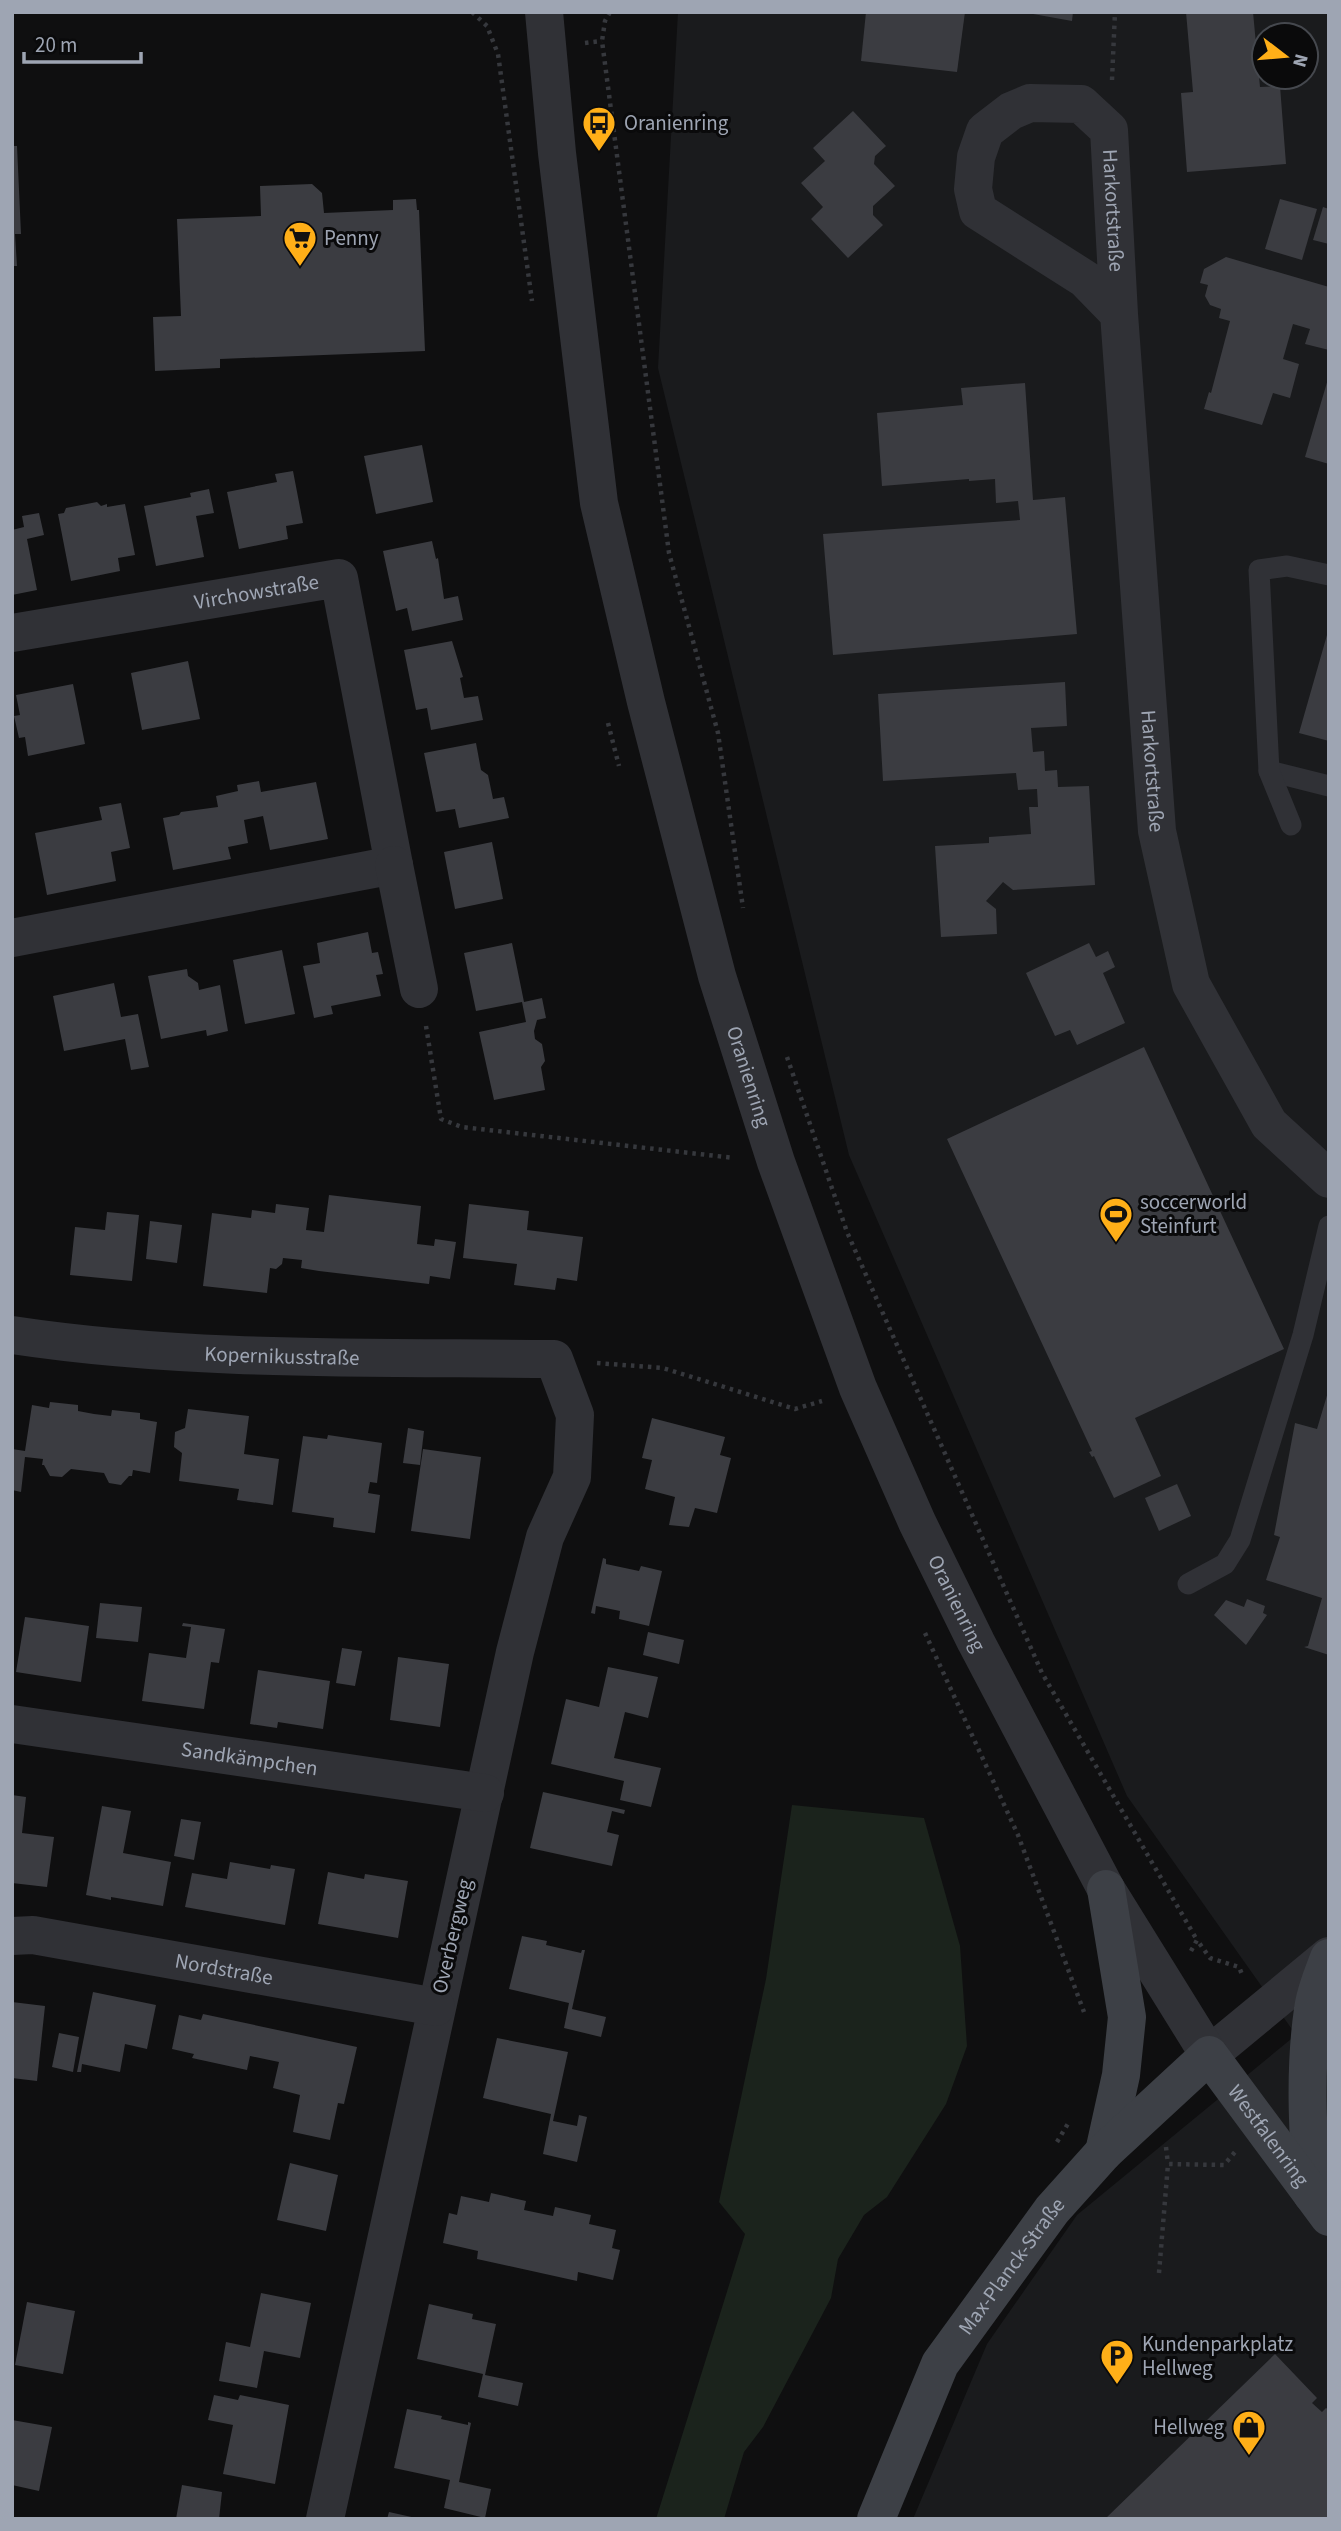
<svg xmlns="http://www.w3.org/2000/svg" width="1341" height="2531" viewBox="0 0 1341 2531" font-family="'Source Sans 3',sans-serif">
<rect width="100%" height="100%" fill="#0f0f10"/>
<!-- built -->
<path fill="#1a1b1d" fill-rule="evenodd" d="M678 12H1329V2519H913L987 2344 1077 2215 1296 2035 1127 1796 849 1155 658 368ZM1264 35H1306V77H1264Z"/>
<!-- green -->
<polygon fill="#1b231c" points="792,1805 924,1818 960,1946 967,2046 946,2104 887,2197 864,2215 838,2259 831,2298 763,2427 744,2452 724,2519 656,2519 745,2234 719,2202 766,1979"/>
<!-- building -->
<g fill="#3b3c41">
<polygon points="866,12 965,12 957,72 861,61"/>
<polygon points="1022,12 1073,12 1072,21"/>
<polygon points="1186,12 1253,12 1260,87 1280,86 1286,164 1187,172 1181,93 1193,92"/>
<polygon points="853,111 886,146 875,156 874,164 895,186 873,206 873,215 883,225 848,258 811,219 823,207 801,183 825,161 813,148"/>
<polygon points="12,146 17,146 21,234 15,234 17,266 12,266"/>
<polygon points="312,184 322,193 324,213 393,210 393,200 416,199 417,210 419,210 425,351 220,359 220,368 155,371 153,317 181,316 177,219 261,216 260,186"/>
<polygon points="1280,199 1317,209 1302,260 1265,249"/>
<polygon points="1323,207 1329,209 1329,244 1313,240"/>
<polygon points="1226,257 1329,287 1329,350 1305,344 1310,329 1293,324 1283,359 1299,364 1290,398 1273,393 1262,425 1204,409 1209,392 1211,393 1230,321 1219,318 1221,309 1210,305 1205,296 1208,285 1200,283 1204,269"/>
<polygon points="1328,379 1329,379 1329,464 1305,457"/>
<polygon points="1025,383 1033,500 1065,497 1077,634 833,655 823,534 1020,520 1018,501 996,503 995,479 969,481 969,479 882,486 877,413 963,405 961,388"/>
<polygon points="422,445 433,502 376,514 364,456"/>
<polygon points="293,471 303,523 286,526 288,539 239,549 227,492 277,482 275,474"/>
<polygon points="209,489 214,513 196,516 204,557 156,566 144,506 191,497 190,493"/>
<polygon points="97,502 101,506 107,504 107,507 125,504 135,555 118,558 120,571 71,581 58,514 64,513 66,508"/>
<polygon points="39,513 44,535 27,539 37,590 12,595 12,530 24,527 22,516"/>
<polygon points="432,541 436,559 438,558 444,599 458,596 463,620 412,631 407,608 396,611 383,551"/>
<polygon points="1329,628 1329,741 1299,733"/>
<polygon points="452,641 463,677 460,678 464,698 478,696 483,720 431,730 427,708 416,710 404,650"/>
<polygon points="188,661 200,719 142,730 131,673"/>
<polygon points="1065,682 1067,726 1031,728 1033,752 1044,751 1045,771 1057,770 1058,787 1089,786 1095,885 1013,890 1003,882 986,901 996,909 997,934 941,937 935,846 989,843 989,837 1031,834 1029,807 1038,807 1037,789 1018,790 1016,773 883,781 878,694"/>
<polygon points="73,684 85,744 28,756 25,737 19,738 14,716 20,715 16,695"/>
<polygon points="476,743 481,770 488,775 493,799 504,797 509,818 459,828 455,809 436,812 424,753"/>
<polygon points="259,781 261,792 316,782 328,839 270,850 263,816 244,820 248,843 228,847 231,859 173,870 163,818 179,815 181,812 218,807 216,796 238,791 237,785"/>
<polygon points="121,803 130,848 111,852 116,881 47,895 35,833 102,820 99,807"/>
<polygon points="492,842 503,899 455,909 444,852"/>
<polygon points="368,932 372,953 378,952 383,974 376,975 381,996 331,1006 333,1014 314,1018 303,966 320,963 317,943"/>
<polygon points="512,943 524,1002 542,998 546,1018 537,1020 534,1031 535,1039 542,1044 545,1061 541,1067 545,1090 494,1100 479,1032 526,1022 522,1002 476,1011 464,953"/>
<polygon points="1089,943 1096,957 1108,951 1115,967 1103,973 1125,1023 1077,1045 1070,1030 1055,1036 1026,973"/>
<polygon points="282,950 295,1014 245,1024 233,960"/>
<polygon points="187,969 188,976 198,983 199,990 220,985 228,1031 207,1036 206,1030 161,1039 148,976"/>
<polygon points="114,983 121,1017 138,1014 149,1067 131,1070 125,1039 64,1051 53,996"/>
<polygon points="1144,1047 1284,1349 1135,1418 1161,1476 1114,1498 1094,1456 1092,1457 1089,1452 1092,1451 947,1139"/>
<polygon points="329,1195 421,1206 417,1244 434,1246 435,1239 456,1242 450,1279 430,1276 429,1284 319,1271 301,1268 302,1260 283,1258 282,1264 276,1269 270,1268 267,1293 203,1286 212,1213 251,1218 252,1210 275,1213 276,1204 309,1208 306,1230 324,1232"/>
<polygon points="469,1204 529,1211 527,1230 583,1237 577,1281 557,1278 555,1290 514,1285 517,1264 463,1258"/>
<polygon points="107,1212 139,1215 132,1281 70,1275 75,1227 105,1230"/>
<polygon points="150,1221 182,1225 177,1263 146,1259"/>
<polygon points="1328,1392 1329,1392 1329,1655 1304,1647 1308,1646 1322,1598 1266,1580 1280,1537 1274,1535 1295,1423 1317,1429"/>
<polygon points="50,1402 78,1405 78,1411 94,1414 111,1416 112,1410 140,1413 140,1419 157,1422 150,1473 133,1470 132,1476 129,1476 121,1485 109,1483 104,1473 71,1469 62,1477 50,1476 44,1465 42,1465 43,1459 25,1457 21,1492 12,1490 12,1449 25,1451 32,1405 49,1408"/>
<polygon points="188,1409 249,1416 244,1454 279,1459 273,1505 237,1500 239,1489 179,1481 182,1453 174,1447 175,1432 185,1428"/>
<polygon points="652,1418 725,1437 720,1455 731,1458 717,1513 695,1508 689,1527 669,1525 675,1497 645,1489 652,1460 642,1458"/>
<polygon points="408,1428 424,1431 420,1465 403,1463"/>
<polygon points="328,1435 382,1443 377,1483 370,1482 368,1493 380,1495 375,1533 333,1527 334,1518 292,1512 303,1436 327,1439"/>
<polygon points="423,1449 481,1457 470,1539 411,1531"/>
<polygon points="1177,1484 1191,1516 1159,1531 1145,1498"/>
<polygon points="603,1558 606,1559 606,1564 639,1571 641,1566 662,1571 649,1626 619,1619 620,1611 596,1606 595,1614 591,1613"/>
<polygon points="1247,1599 1265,1606 1263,1613 1267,1615 1246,1645 1214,1615 1226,1600 1244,1607"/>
<polygon points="100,1603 142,1607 138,1642 96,1638"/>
<polygon points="25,1617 89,1626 81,1682 16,1672"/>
<polygon points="183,1623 225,1629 219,1663 211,1662 204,1709 142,1701 149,1653 186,1658 191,1627 182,1626"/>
<polygon points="648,1632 684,1640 679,1664 643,1655"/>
<polygon points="342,1648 362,1651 355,1686 336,1683"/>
<polygon points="398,1657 449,1664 440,1727 390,1720"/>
<polygon points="608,1667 658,1677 648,1718 625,1712 614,1758 661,1768 651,1807 620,1800 624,1781 551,1764 566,1699 599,1707"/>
<polygon points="258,1670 330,1681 323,1729 278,1722 277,1728 250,1724"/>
<polygon points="543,1792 625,1810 624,1814 612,1811 607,1832 619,1835 612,1866 530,1848"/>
<polygon points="12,1795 26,1797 22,1833 54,1837 47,1887 12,1883"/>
<polygon points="102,1806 131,1811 123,1853 171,1862 163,1906 111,1897 111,1900 86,1895"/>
<polygon points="181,1819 201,1822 194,1860 174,1856"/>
<polygon points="230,1862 270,1869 271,1865 295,1869 285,1925 185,1907 192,1873 227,1879"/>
<polygon points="328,1872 364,1879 365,1874 408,1881 398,1938 318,1924"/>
<polygon points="522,1936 547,1941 546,1945 581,1953 582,1950 585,1950 572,2009 606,2017 601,2037 564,2028 569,2003 509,1989"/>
<polygon points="93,1992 156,2005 147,2049 125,2044 120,2072 82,2064 81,2072 77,2072"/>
<polygon points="12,2002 45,2006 37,2081 12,2078"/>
<polygon points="203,2014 357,2047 344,2104 338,2103 330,2140 293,2132 300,2095 273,2088 279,2062 250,2056 247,2070 192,2058 194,2054 172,2049 179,2015 201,2020"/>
<polygon points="59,2033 79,2037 73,2072 52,2067"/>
<polygon points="497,2038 568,2052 553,2121 577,2126 579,2115 587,2117 577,2162 543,2154 551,2114 483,2098"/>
<polygon points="290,2163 338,2175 326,2231 277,2220"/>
<polygon points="491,2193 526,2201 524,2210 553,2216 555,2207 591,2215 589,2224 616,2230 612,2248 620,2250 613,2280 578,2272 577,2281 477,2259 478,2251 443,2243 449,2213 457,2215 461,2196 489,2202"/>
<polygon points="261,2293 311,2303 300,2358 264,2351 257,2388 219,2381 226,2342 250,2347"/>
<polygon points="27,2302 75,2311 63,2374 15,2365"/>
<polygon points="429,2304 473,2314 472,2319 496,2324 485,2375 523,2383 518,2406 478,2397 483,2374 417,2359"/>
<polygon points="1275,2354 1317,2398 1312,2403 1322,2412 1326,2408 1329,2410 1329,2519 1105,2519"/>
<polygon points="214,2395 238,2400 240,2395 289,2405 275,2484 223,2474 233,2425 208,2420"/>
<polygon points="407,2409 442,2416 441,2419 468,2425 468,2422 471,2423 459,2482 491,2489 485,2518 444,2508 450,2480 394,2468"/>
<polygon points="12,2420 52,2427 39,2491 12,2485"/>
<polygon points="182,2485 222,2492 219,2519 176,2519"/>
<polygon points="389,2512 416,2518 416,2519 387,2519"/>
</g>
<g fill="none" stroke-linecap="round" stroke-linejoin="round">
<!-- path -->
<g stroke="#36383d" stroke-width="4.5" stroke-dasharray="3.5 5" stroke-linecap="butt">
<polyline points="472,12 487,26 498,54 532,301"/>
<polyline points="610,12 605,21 602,41 669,553 718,733 743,908"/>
<polyline points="585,43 602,41"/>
<polyline points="1112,80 1115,12"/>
<polyline points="608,723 619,766"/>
<polyline points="426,1026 441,1119 462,1127 734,1158"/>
<polyline points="787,1057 847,1232 1042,1673 1197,1940"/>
<polyline points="597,1363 663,1368 795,1409 822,1401"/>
<polyline points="925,1633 1018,1835 1084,2012"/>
<polyline points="1191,1951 1197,1940 1210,1958 1239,1967 1243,1977"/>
<polyline points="1057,2142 1069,2122"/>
<polyline points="1166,2147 1168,2164"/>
<polyline points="1159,2273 1168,2164 1224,2165 1235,2152"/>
</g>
<!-- service -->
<g stroke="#303136" stroke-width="21">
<polyline points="1269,771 1329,786"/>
<polyline points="1291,825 1269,771 1259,570 1287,566 1329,575"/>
<polyline points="1188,1584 1225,1564 1240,1540 1303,1335 1329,1226"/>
</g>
<!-- minor -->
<g stroke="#303136" stroke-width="38">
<path id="s1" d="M1119 314 1085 279 978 211 973 189 976 157 985 131 1011 111 1030 103 1081 104 1109 130 1119 314 1157 831 1191 984 1269 1124 1329 1179"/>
<path id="s2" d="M12 633 339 578 394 865 12 938"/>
<polyline points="394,865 419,989"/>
<path id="s3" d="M12 1335C191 1362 373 1357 554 1359L575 1415 572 1477 545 1537 515 1652 325 2519"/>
<path id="s4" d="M12 1724 485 1793"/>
<path id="s5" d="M12 1936 33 1935 436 2007"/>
<polyline points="1209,2055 1329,1956"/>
</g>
<!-- tertiary -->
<path stroke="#303136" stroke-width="38" id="s6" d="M544 12 557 153 599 503 646 702 717 976 776 1162 858 1388 917 1522 976 1642 1106 1889 1209 2055"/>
<!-- secondary -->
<g stroke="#3d4046" stroke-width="38">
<polyline points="1104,2152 1121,2075 1127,2017 1106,1889"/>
<path d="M1312 2194C1308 2133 1304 2071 1313 2010 1315 1992 1323 1974 1329 1958"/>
<path id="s7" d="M876 2519 940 2364 1052 2210 1104 2152 1209 2055 1329 2217"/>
</g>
</g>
<!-- icons -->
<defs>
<symbol id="bus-pin" viewBox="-11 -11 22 30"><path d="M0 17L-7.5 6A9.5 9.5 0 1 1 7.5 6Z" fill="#ffaf18" stroke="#0a0a0b"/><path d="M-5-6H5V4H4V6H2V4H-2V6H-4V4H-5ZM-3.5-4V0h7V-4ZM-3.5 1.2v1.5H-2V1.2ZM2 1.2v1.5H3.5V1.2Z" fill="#111"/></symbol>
<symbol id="supermarket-pin" viewBox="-11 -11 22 30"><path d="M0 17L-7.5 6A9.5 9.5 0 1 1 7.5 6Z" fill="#ffaf18" stroke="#0a0a0b"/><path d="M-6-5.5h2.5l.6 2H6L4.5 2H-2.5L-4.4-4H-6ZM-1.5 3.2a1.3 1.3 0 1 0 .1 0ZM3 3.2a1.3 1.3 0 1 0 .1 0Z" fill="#111"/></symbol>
<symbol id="stadium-pin" viewBox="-11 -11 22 30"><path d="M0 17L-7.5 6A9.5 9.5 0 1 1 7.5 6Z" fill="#ffaf18" stroke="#0a0a0b"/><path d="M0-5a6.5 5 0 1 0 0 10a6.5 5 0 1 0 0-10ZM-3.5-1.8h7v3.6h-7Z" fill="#111"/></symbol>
<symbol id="parking-pin" viewBox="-11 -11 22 30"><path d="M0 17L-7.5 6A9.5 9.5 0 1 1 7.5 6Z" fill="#ffaf18" stroke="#0a0a0b"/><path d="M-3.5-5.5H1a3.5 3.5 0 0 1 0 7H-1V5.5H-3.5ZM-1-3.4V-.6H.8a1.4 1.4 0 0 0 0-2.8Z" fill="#111"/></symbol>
<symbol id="shop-pin" viewBox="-11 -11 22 30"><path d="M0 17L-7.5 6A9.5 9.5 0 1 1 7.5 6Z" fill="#ffaf18" stroke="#0a0a0b"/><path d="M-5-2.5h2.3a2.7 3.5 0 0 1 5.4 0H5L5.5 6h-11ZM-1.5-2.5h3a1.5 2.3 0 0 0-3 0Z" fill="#111"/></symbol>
</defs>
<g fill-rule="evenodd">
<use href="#bus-pin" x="580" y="104" width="38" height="52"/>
<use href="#supermarket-pin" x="281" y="219" width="38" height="52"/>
<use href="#stadium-pin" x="1097" y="1195" width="38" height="52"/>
<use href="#parking-pin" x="1098" y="2337" width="38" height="52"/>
<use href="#shop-pin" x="1230" y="2408" width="38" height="52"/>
</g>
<g text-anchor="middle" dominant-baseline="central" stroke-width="6" stroke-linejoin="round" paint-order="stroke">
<!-- poi labels -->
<g font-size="21" fill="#9ea5b3" stroke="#0a0a0b" text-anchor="start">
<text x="624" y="123">Oranienring</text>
<text x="324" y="238">Penny</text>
<text x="1140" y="1202">soccerworld<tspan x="1140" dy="24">Steinfurt</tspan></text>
<text x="1142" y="2344">Kundenparkplatz<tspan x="1142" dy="24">Hellweg</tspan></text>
<text x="1224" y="2427" text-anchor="end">Hellweg</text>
</g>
<!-- street labels -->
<g font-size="21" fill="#9ea5b3" stroke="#0a0a0b">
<text stroke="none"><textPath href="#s1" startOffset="481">Harkortstraße</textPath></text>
<text stroke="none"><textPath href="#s2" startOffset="248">Virchowstraße</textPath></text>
<text stroke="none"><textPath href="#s1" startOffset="1043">Harkortstraße</textPath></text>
<text stroke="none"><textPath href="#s6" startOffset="1087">Oranienring</textPath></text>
<text stroke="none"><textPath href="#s3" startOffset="271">Kopernikusstraße</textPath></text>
<text stroke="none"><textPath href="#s6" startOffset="1654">Oranienring</textPath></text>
<text stroke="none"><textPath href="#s4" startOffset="240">Sandkämpchen</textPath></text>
<text transform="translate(452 1936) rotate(-77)">Overbergweg</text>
<text stroke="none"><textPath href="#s5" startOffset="215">Nordstraße</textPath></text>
<text stroke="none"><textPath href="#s7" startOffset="679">Westfalenring</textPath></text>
<text stroke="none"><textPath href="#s7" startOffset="289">Max-Planck-Straße</textPath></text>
</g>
</g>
<!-- border -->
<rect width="1341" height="2531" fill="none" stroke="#9ea5b3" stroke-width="28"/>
<!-- north arrow -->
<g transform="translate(1285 56) rotate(106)"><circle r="33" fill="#0a0a0b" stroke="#45484e" stroke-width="2"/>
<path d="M0-5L12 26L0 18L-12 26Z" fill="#ffaf18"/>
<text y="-10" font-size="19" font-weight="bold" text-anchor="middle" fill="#9ea5b3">N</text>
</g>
<!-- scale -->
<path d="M24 52v10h117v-10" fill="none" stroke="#9ea5b3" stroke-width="3.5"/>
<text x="35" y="52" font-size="21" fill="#9ea5b3" stroke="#0a0a0b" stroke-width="5" paint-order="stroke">20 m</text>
</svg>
